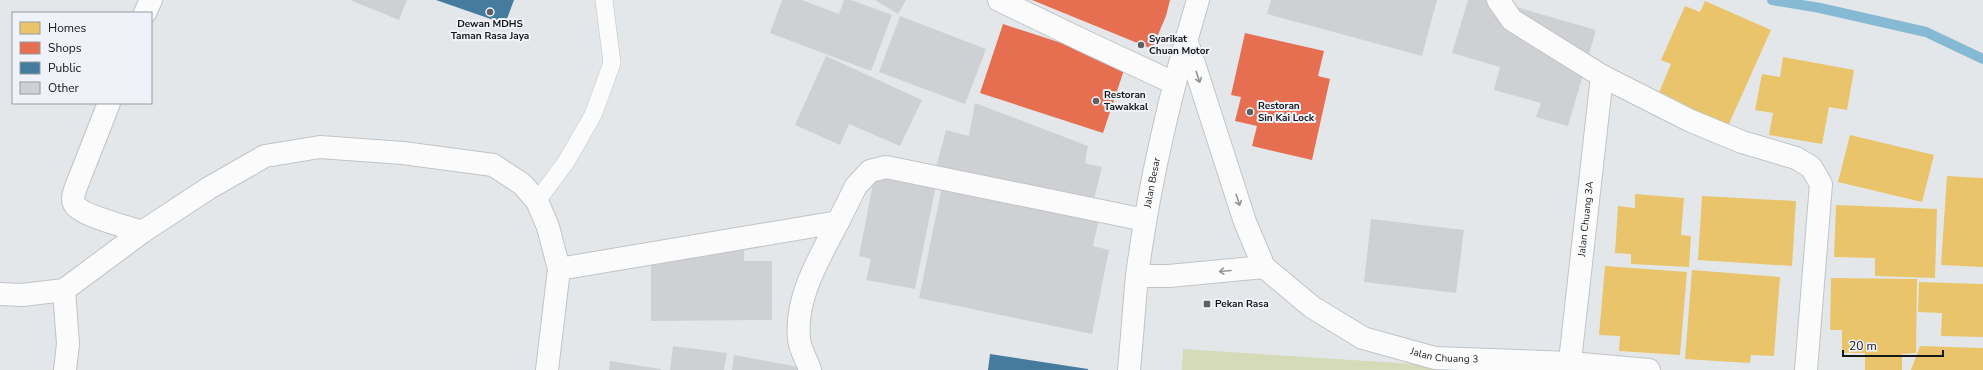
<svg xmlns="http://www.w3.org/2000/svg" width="1983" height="370" viewBox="0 0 1983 370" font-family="'Nunito Sans',sans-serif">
<rect width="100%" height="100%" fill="#e4e7ea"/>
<!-- green -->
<polygon fill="#d5dab7" points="1183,349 1507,370 1182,370"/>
<!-- homes -->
<g fill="#e9c46a">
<polygon points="1705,1 1771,30 1728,126 1658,95 1671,64 1661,60 1685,6 1700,12"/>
<polygon points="1783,57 1854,70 1847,110 1829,107 1822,144 1769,135 1773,113 1755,110 1762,74 1780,77"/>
<polygon points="1850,135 1934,155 1922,202 1838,182"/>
<polygon points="1947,176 1983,178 1983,267 1941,265"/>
<polygon points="1635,194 1684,198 1681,235 1691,236 1689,267 1631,264 1631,254 1615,253 1618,206 1635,208"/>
<polygon points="1702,196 1796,201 1792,266 1698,260"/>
<polygon points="1836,205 1937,209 1935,278 1875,276 1875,258 1834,257"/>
<polygon points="1605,266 1687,272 1680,355 1619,351 1620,336 1599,335"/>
<polygon points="1692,270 1780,277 1774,356 1751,355 1750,363 1685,359"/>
<polygon points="1831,278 1917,279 1916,353 1902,354 1902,370 1865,370 1865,353 1842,353 1842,330 1830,330"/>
<polygon points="1919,282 1983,284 1983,337 1941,336 1942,313 1918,312"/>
<polygon points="1920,346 1983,348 1983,370 1911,370"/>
</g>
<!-- shops -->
<g fill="#e76f51">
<polygon points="1032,0 1170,0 1166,16 1152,49"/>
<polygon points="1003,24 1126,64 1103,133 980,93"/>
<polygon points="1245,33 1324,51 1318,76 1330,79 1312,160 1252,146 1257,126 1235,121 1241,97 1231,95"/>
</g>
<!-- public -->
<g fill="#457b9d">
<polygon points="436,0 514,0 505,24"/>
<polygon points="990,354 1088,369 1088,370 988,370"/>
</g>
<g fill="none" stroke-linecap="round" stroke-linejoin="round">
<!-- stream -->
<polyline stroke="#86bad4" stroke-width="10" points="1772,0 1820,8 1926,32 1983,59"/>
</g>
<!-- building -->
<g fill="#cfd0d3">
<polygon points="350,0 407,0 399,20"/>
<polygon points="782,0 802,0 839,14 844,0 851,0 892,15 871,71 770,33"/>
<polygon points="875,0 906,0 898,14"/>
<polygon points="1271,0 1437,0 1422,56 1267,14"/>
<polygon points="1468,0 1492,0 1596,30 1568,126 1536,117 1541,103 1494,90 1500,67 1452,53"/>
<polygon points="900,16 986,49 965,104 879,72"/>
<polygon points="826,56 922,100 900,146 849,124 840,145 795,125"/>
<polygon points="975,103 1088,146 1085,163 1102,167 1093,203 936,167 946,130 969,136"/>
<polygon points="875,173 936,185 915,289 866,280 871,259 859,256"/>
<polygon points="943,182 1100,214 1093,246 1109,250 1092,334 919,298"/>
<polygon points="1371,219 1464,230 1456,293 1364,282"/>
<polygon points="651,248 744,248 744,261 772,261 772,320 651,321"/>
<polygon points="673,346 727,353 724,370 670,370"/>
<polygon points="734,355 805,368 805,370 732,370"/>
<polygon points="610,361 661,369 660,370 609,370"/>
</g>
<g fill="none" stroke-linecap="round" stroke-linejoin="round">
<defs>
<polyline id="service" points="537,201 566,162 593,115 612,63 604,0"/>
<g id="minor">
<polyline points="999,0 1084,41 1174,83"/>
<polyline points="1498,0 1512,20 1602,76 1691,121 1742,142 1796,158 1811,167 1821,184 1806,370"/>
<polyline points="145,13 151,0"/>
<path id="s1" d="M1186 39 1245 222 1264 267 1312 307 1363 338 1435 358 1570 363 1649 370"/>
<path d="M109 103 76 187C74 193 71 200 75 205 81 215 130 228 142 232"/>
<polyline points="838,222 856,186 870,171 886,167 1145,220"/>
<path d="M559 269 838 222C820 257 795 297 799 338 799 348 807 360 810 370"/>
<polyline points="1137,276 1169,276 1264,267"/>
<polyline points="64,290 68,344 65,370"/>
<polyline points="0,294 22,295 64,290 142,232 209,188 265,156 320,147 403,153 493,165 522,184 537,201 548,227 559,269 547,370"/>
<path id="s2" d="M1569 370 1602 76"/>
</g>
<g id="secondary">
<path id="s3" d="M1129 370C1132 339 1134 307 1137 276 1149 182 1171 90 1198 0"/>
</g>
</defs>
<!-- service casing -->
<use href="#service" stroke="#c1c4c6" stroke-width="18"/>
<!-- minor casing -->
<use href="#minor" stroke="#c1c4c6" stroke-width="24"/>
<!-- secondary casing -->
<use href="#secondary" stroke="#c1c4c6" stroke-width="24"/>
<!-- service -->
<use href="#service" stroke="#fbfbfc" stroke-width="17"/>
<!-- minor -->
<use href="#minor" stroke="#fbfbfc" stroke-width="22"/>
<!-- secondary -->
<use href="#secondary" stroke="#fbfbfc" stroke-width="22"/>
</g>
<!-- one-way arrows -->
<defs><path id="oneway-shaft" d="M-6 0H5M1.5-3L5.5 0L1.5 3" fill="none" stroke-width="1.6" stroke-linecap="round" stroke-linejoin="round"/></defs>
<g stroke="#949496">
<use href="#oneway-shaft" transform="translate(1198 77) rotate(72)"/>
<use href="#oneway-shaft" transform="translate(1238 200) rotate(72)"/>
<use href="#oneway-shaft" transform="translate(1225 271) rotate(175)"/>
</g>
<!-- markers -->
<g fill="#5e6062" stroke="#eff3f9" stroke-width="1.5">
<circle cx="490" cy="12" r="4"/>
<circle cx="1141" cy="45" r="4"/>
<circle cx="1096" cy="101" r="4"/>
<circle cx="1250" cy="112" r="4"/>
<rect x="1203" y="300" width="8" height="8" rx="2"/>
</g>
<g text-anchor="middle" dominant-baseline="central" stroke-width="4" stroke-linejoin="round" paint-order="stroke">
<!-- poi labels -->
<g font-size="10" font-weight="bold" fill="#161719" stroke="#eff3f9" text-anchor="start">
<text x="490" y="24" text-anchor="middle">Dewan MDHS<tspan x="490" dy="12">Taman Rasa Jaya</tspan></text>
<text x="1149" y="39">Syarikat<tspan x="1149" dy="12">Chuan Motor</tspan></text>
<text x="1104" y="95">Restoran<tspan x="1104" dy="12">Tawakkal</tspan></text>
<text x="1258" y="106">Restoran<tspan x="1258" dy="12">Sin Kai Lock</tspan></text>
<text x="1215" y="304">Pekan Rasa</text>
</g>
<!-- street labels -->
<g font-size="10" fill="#161719" stroke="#eff3f9">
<text stroke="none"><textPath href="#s3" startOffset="189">Jalan Besar</textPath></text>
<text stroke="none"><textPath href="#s2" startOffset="152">Jalan Chuang 3A</textPath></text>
<text stroke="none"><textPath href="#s1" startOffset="447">Jalan Chuang 3</textPath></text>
</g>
</g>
<!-- legend -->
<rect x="12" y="12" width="140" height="92" fill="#eff3f9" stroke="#989b9f"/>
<rect x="20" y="22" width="20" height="12" fill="#e9c46a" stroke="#989b9f"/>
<text x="48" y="32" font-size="12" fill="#161719">Homes</text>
<rect x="20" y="42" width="20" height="12" fill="#e76f51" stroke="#989b9f"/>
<text x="48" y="52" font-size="12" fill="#161719">Shops</text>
<rect x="20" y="62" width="20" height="12" fill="#457b9d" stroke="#989b9f"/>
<text x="48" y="72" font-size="12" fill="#161719">Public</text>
<rect x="20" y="82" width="20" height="12" fill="#cfd0d3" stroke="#989b9f"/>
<text x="48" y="92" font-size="12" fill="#161719">Other</text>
<!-- scale -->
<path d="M1843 350v6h100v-6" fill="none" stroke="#161719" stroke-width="2"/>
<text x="1849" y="350" font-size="12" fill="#161719" stroke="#eff3f9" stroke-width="3" paint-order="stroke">20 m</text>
</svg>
